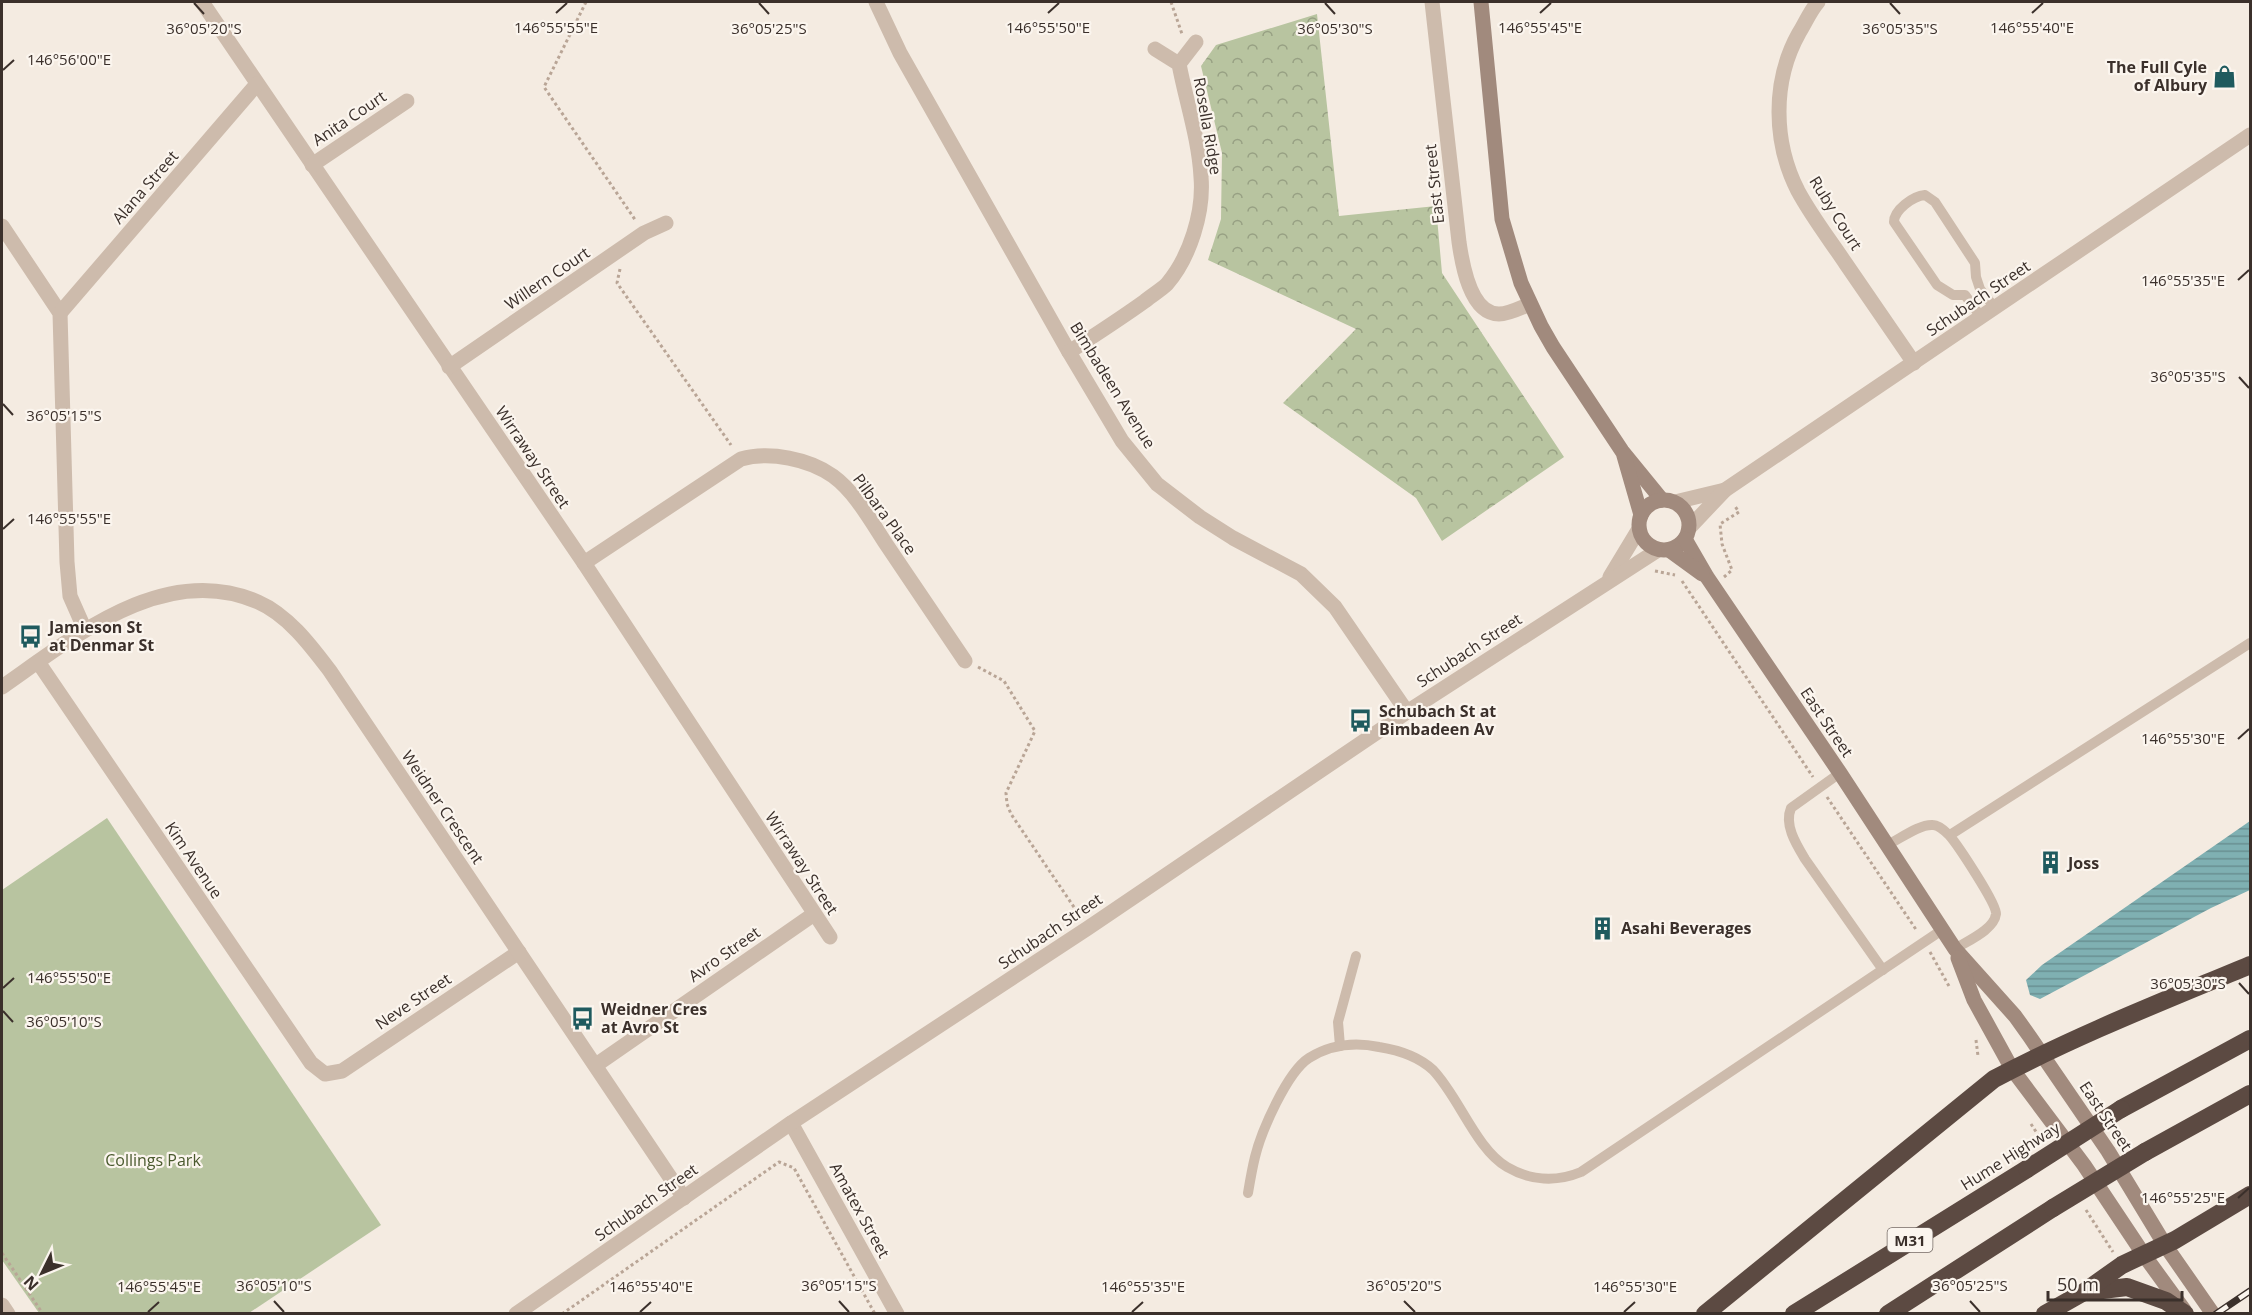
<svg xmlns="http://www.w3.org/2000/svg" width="2252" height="1315" viewBox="0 0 2252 1315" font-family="'Open Sans',sans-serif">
<defs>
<pattern id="forest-crowns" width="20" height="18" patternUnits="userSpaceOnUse" patternTransform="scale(1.5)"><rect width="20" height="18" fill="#b8c4a0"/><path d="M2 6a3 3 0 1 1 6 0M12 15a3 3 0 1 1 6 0" fill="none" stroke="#97a083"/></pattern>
<pattern id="water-rules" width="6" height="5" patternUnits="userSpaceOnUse" patternTransform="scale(1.5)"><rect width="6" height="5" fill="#7fb0b2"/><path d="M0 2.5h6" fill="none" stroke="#699091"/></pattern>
</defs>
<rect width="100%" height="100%" fill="#f4ebe1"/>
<!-- forest -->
<polygon fill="url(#forest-crowns)" points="1317,14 1339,216 1436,206 1442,273 1564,457 1442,541 1416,498 1283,403 1356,329 1208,260 1221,219 1222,153 1201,66 1216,45"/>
<!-- park -->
<polygon fill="#b8c4a0" points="107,818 381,1225 249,1313 39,1313 2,1260 2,890"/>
<!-- water -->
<polygon fill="url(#water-rules)" points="2250,821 2250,890 2211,908 2040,999 2030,995 2026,980 2042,965"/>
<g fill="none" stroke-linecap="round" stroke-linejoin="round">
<!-- path -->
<g stroke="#b9a596" stroke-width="3" stroke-dasharray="3 3" stroke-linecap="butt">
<polyline points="586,2 544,87 636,221"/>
<polyline points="1171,2 1182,34"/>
<polyline points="620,269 617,283 731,445"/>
<polyline points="1655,571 1675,575"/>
<polyline points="1724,577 1732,570 1722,544 1720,524 1739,512 1734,505"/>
<polyline points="1682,581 1813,777"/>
<polyline points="978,667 1004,681 1035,731 1006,793 1007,804 1011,814 1080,916"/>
<polyline points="1827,797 1917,931"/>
<polyline points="1930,952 1950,988"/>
<polyline points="1976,1040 1978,1056"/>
<polyline points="2031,1124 2042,1141"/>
<polyline points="2086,1210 2113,1252"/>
<polyline points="2,1253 43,1314"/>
<polyline points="562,1314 779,1162 794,1168 875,1314"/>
</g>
<!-- service -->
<g stroke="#cdbbac" stroke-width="10">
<path d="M1981 317 1965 295H1953L1937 285 1894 222C1894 210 1913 196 1925 195L1935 202 1975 263 1976 277 1980 289 1995 308"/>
<path d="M1840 773 1791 808C1784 825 1796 844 1805 859L1883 970"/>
<polyline points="1950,835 2250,643"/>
<path d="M1887 845C1900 839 1919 824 1933 825 1939 825 1945 831 1949 835 1957 844 1997 904 1996 914 1994 930 1967 941 1955 949"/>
<polyline points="1340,1046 1338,1022 1356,956"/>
<path d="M1248 1193C1250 1181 1252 1169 1255 1157 1261 1132 1287 1072 1309 1058 1330 1045 1355 1042 1379 1047 1398 1050 1419 1057 1433 1070 1459 1097 1476 1149 1507 1167 1531 1181 1557 1182 1581 1172L1942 930"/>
</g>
<!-- minor -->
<g stroke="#cdbbac" stroke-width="15">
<polyline points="202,2 584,563 830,937"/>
<polyline points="876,2 900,53 1069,352 1122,441 1157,484 1200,517 1233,538 1301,574 1335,607 1407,712"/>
<path d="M1432 2 1459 242C1462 263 1470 314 1499 314 1509 314 1520 308 1530 304"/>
<path d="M1818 2C1810 11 1806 22 1799 33 1772 81 1773 142 1798 191 1812 217 1830 240 1846 264 1869 297 1891 330 1914 363"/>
<polyline points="1179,64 1196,42"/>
<polyline points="312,165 407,101"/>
<polyline points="2,226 60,313 67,562 70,596 85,630"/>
<polyline points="60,313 257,84"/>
<path d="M1069 352C1095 335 1120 319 1145 301 1152 295 1161 290 1167 284 1190 257 1204 212 1201 177 1199 139 1186 101 1179 64L1155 49"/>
<polyline points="449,367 644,233 666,223"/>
<polyline points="1675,502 1725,490"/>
<polyline points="1689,528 1725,490 2250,135"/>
<path d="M584 563 741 459C770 451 809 459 833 476 855 492 871 521 886 544 912 583 939 622 965 661"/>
<polyline points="38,662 311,1063 325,1074 342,1071 519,952"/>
<path d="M2 687C74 637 165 561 258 602 288 615 311 646 330 671L684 1198"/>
<polyline points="596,1065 814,914"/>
<polyline points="791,1123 897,1314"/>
</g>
<!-- tertiary -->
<g stroke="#cdbbac" stroke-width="15">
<polyline points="1610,577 1639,529"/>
<polyline points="2,1305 8,1314"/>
<polyline points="516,1314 791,1123 1088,928 1407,712 1658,550"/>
</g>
<!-- secondary -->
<g stroke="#a18a7d" stroke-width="15">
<polyline points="1481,2 1502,219 1521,283 1541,326 1553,347 1622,451 1662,500"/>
<polyline points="1624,456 1641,515"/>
<circle cx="1664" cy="525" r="25"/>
<polyline points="1685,539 1707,577 1840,773 1955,949 2015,1016 2030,1037 2108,1151 2165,1245 2213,1314"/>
<polyline points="1669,550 1702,574"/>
<polyline points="1958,958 1974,1000 2012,1069 2084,1165 2144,1255 2184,1310"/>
</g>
<!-- motorway -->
<g stroke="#5c4a42" stroke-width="18">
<polyline points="2121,1109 2250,1039"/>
<polyline points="2145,1152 2250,1094"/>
<polyline points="2086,1292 2127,1287 2166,1301 2185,1314"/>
<path d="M1705 1314 1994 1079C2077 1035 2164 1001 2250 965"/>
<polyline points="1794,1314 2027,1169"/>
<polyline points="1888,1314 2053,1208"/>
<polyline points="2045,1314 2084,1292 2122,1265 2175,1240 2250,1195"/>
</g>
<defs>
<polyline id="rail" points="2216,1314 2250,1291"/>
</defs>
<!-- rail casing -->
<use href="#rail" stroke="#3b302b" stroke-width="7"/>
<!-- rail -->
<use href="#rail" stroke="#fbf5ee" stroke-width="4.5" stroke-dasharray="14" stroke-linecap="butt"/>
<!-- motorway-bridge -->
<g stroke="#5c4a42" stroke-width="18">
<polyline points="2027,1169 2121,1109"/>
<polyline points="2053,1208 2145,1152"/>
</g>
</g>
<!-- ticks -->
<path fill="none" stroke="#3b302b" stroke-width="2" d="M194 3 204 14M759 3 769 14M1325 3 1335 14M1890 3 1900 14M556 13 567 3M1048 13 1059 3M1540 13 1551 3M2032 13 2043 3M3 70 14 60M2238 280 2249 270M2239 377 2249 388M3 404 13 415M3 529 14 519M2238 739 2249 729M2239 983 2249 994M3 988 14 978M3 1011 13 1022M2238 1198 2249 1188M274 1301 284 1312M839 1301 849 1312M1404 1301 1415 1312M1970 1301 1980 1312M148 1312 159 1302M640 1312 651 1302M1132 1312 1143 1302M1624 1312 1635 1302"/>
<!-- icons -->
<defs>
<symbol id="shop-bare" viewBox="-9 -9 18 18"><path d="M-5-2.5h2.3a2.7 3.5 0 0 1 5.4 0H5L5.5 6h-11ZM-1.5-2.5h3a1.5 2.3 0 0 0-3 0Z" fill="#1f5a5e" stroke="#fbf5ee" stroke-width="2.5" paint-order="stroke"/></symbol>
<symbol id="bus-bare" viewBox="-9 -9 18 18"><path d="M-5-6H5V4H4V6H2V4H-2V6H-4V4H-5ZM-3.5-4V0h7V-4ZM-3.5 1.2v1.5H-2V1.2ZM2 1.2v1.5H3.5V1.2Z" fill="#1f5a5e" stroke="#fbf5ee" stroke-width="2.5" paint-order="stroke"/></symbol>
<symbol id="building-bare" viewBox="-9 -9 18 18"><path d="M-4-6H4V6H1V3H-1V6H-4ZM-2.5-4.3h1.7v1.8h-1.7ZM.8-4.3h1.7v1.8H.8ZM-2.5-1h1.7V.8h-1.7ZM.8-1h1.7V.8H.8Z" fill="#1f5a5e" stroke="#fbf5ee" stroke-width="2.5" paint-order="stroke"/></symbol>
</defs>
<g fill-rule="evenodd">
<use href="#shop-bare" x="2208" y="60" width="33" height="33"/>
<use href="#bus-bare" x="14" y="620" width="33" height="33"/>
<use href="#bus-bare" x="1344" y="704" width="33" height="33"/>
<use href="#building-bare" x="2034" y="846" width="33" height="33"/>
<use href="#building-bare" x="1586" y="912" width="33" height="33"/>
<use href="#bus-bare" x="566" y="1002" width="33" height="33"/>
</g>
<g text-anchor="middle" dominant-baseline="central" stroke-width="4.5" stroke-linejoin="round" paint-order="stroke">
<!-- shield labels -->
<rect fill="#fbf5ee" stroke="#756b66" stroke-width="1.5" x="1887.5" y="1228" width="45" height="24" rx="4.5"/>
<g font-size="15" font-weight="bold" fill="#3b302b">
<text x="1910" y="1240">M31</text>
</g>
<!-- poi labels -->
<g font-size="16" font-weight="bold" fill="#3b302b" stroke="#fbf5ee" text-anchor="start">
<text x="2207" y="67" text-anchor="end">The Full Cyle<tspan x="2207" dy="18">of Albury</tspan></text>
<text x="49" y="627">Jamieson St<tspan x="49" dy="18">at Denmar St</tspan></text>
<text x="1379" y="711">Schubach St at<tspan x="1379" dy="18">Bimbadeen Av</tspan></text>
<text x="2068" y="863">Joss</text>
<text x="1621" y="928">Asahi Beverages</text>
<text x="601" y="1009">Weidner Cres<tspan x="601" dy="18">at Avro St</tspan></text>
</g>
<!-- street labels -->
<g font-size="16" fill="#3b302b" stroke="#fbf5ee">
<text transform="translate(349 118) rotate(-34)">Anita Court</text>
<text transform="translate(1208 126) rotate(80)">Rosella Ridge</text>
<text transform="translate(1434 184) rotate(-96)">East Street</text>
<text transform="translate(145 187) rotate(-49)">Alana Street</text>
<text transform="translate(1836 213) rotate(58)">Ruby Court</text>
<text transform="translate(547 278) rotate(-34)">Willern Court</text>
<text transform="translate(1978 298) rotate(-34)">Schubach Street</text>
<text transform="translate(1113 385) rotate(58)">Bimbadeen Avenue</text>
<text transform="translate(533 457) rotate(56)">Wirraway Street</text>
<text transform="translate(885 514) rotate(54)">Pilbara Place</text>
<text transform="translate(1469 650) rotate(-33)">Schubach Street</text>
<text transform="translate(1827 722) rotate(56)">East Street</text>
<text transform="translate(443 807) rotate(56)">Weidner Crescent</text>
<text transform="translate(194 860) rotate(56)">Kim Avenue</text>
<text transform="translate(802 863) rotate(57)">Wirraway Street</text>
<text transform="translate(1050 931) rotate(-34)">Schubach Street</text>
<text transform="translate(724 954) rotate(-35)">Avro Street</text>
<text transform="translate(413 1001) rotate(-34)">Neve Street</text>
<text transform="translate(2106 1116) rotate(56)">East Street</text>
<text transform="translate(2010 1156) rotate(-32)">Hume Highway</text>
<text transform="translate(646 1202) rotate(-35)">Schubach Street</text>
<text transform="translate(860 1210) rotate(61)">Amatex Street</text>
</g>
<!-- park labels -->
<g font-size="16" fill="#4a5a2e" stroke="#fbf5ee">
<text x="153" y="1160">Collings Park</text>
</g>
</g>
<g font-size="15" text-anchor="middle" fill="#3b302b" stroke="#fbf5ee" stroke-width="4.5" stroke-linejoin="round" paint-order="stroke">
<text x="556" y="33">146°55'55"E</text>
<text x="1048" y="33">146°55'50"E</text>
<text x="1540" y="33">146°55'45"E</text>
<text x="2032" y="33">146°55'40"E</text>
<text x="204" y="34">36°05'20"S</text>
<text x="769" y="34">36°05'25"S</text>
<text x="1335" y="34">36°05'30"S</text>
<text x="1900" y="34">36°05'35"S</text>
<text x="69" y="65">146°56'00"E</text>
<text x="2183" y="286">146°55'35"E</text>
<text x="2188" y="382">36°05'35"S</text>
<text x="64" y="421">36°05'15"S</text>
<text x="69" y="524">146°55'55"E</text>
<text x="2183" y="744">146°55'30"E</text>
<text x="69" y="983">146°55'50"E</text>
<text x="2188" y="989">36°05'30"S</text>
<text x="64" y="1027">36°05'10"S</text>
<text x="2183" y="1203">146°55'25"E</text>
<text x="274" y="1291">36°05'10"S</text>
<text x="839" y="1291">36°05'15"S</text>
<text x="1404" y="1291">36°05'20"S</text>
<text x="1970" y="1291">36°05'25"S</text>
<text x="159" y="1292">146°55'45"E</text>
<text x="651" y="1292">146°55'40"E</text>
<text x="1143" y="1292">146°55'35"E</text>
<text x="1635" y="1292">146°55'30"E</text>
</g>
<!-- border -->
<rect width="2252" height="1315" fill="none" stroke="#3b302b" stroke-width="6"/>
<!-- north arrow -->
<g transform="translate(42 1273) rotate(227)" stroke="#fbf5ee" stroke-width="4.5" paint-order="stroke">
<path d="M0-4.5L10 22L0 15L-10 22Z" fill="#3b302b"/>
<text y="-9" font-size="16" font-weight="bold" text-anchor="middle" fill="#3b302b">N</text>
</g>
<!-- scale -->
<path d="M2048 1291v9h134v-9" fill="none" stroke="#3b302b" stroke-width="3"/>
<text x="2057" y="1291" font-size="18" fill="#3b302b" stroke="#fbf5ee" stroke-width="4.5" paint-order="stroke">50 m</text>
</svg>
